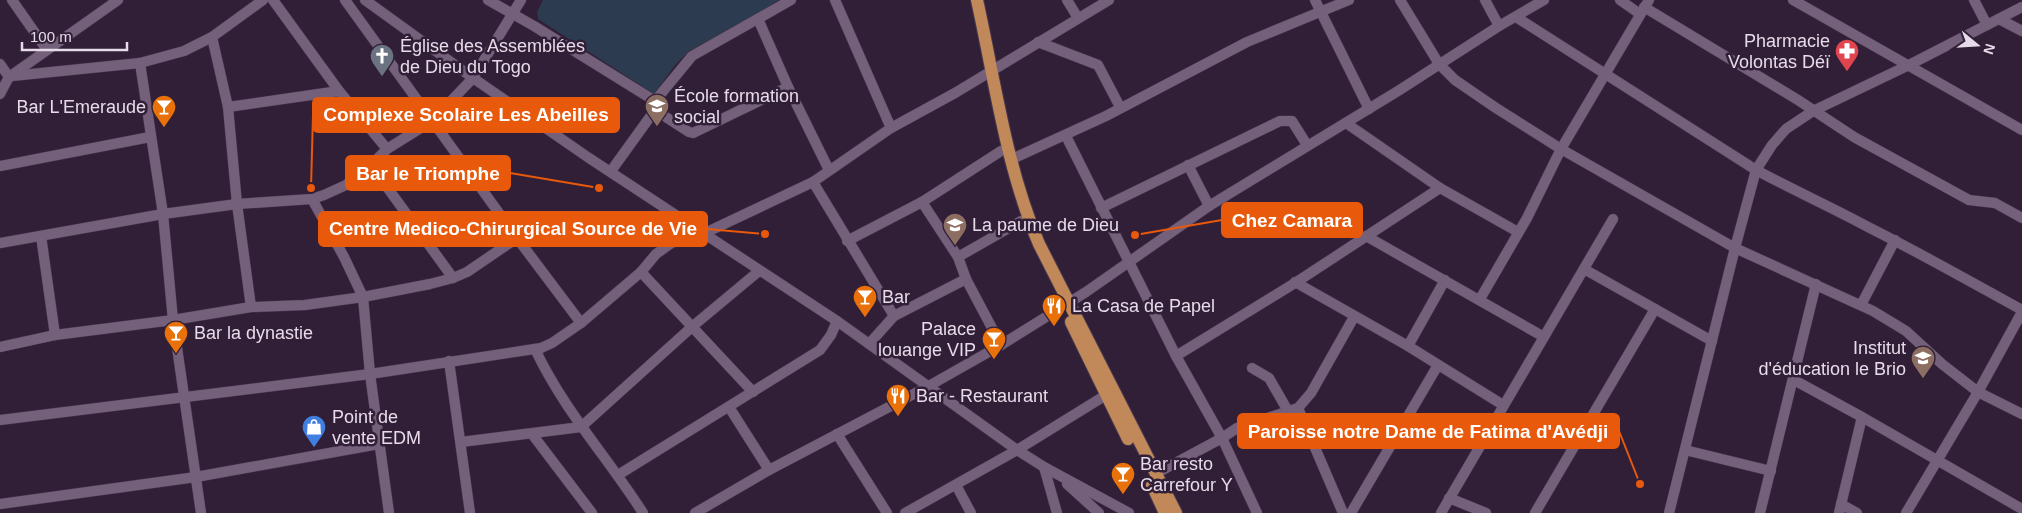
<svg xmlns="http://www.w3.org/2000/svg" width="2022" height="513" viewBox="0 0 2022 513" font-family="Arial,sans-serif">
<rect width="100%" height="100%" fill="#311f37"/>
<!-- water -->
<polygon fill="#2d3b51" points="543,0 779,0 758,14 689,51 675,65 654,94 538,19 537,12"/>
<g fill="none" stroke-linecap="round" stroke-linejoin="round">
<defs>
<g id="minor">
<polyline points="12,0 47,50"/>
<polyline points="273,0 339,91 387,149"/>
<polyline points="345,0 517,238 581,323"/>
<polyline points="365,0 473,78 589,158 837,321 1017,450 1044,467 1129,513"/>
<polyline points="488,0 534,26 655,101"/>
<polyline points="835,0 891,128"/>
<polyline points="1067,0 1078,18"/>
<polyline points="1315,0 1369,109"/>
<polyline points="1400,0 1439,64 1455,80 1496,108 1561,149 1735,248 1873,311 1906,331 1942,364 1978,392 2022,414"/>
<polyline points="1485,0 1499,26"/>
<polyline points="1620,0 1640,14"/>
<polyline points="1793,0 2022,130"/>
<polyline points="1974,0 1987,25"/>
<polyline points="1644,7 1798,100 1854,137 1969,200 1995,203 2022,218"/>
<path d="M1516 17 1756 170C1793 190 1831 207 1868 227 1920 253 1971 282 2022 310"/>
<polyline points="758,19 788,87 829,170"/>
<polyline points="1999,19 2022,31"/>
<polyline points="212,37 228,107 237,204 251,307"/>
<polyline points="1038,42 1098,65 1120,107"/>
<polyline points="140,63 163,214 173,320 201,513"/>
<polyline points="0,64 9,77"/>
<polyline points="12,76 140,63 184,51 212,37 263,0"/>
<polyline points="0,94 9,77 118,0"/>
<polyline points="228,107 339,91"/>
<polyline points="655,110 689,132 693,133 788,87"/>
<polyline points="1346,123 1440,188 1518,232"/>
<polyline points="1066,136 1176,356 1222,438 1257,513"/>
<polyline points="1012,159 1106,116 1247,42 1349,0"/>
<polyline points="371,165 453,278"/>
<polyline points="1188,165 1209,206"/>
<polyline points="0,166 150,137"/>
<polyline points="611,171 655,110 655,101 692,56 791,0"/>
<polyline points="813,182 894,316 869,344"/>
<polyline points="312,199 344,257 363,297 370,374 389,513"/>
<polyline points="922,202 958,257 966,279 1001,345"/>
<polyline points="1101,208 1280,121 1292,121 1307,145"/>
<polyline points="41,236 55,335"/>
<polyline points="1366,236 1544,337"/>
<polyline points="847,241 922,202 1001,151"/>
<polyline points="0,243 163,214 237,204 312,199 324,195 346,185 371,165 387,149 432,121 473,78 521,0"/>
<polyline points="958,257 1021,221"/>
<polyline points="1584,269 1712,341"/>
<polyline points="641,272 753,392"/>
<polyline points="1295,282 1408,346 1503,405"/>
<polyline points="1480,299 1527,218 1561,149 1649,0"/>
<polyline points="1861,305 1895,240"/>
<polyline points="894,316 966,279"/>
<polyline points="1408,346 1445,280"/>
<polyline points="0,347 55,335 173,320 251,307 305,305 363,297 430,284 453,278 467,272 517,238"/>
<path d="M535 349C563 409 608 458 643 513"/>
<polyline points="1176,356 1295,283 1440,188"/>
<polyline points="449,361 470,513"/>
<polyline points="1252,368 1269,378 1288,411"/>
<polyline points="1794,380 1862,417 2022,509"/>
<polyline points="729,407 769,470"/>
<polyline points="1298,408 1343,513"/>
<polyline points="0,420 370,374 541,348 552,343 581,323 641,272 656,254 670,244 680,238 705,233 813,182 891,128 955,93 1109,0"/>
<polyline points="532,434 592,513"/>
<polyline points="837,434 887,513"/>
<polyline points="461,442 581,427 693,326 759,271"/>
<polyline points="1685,450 1771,471"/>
<polyline points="1044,467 1057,513"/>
<polyline points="1155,474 1222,438 1237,428 1298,408 1311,393 1354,317"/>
<polyline points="618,475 820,350 831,335 837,321"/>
<polyline points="1067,484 1099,513"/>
<polyline points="956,485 971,513"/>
<polyline points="1449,498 1486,513"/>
<polyline points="0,504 196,477 379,444"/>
<polyline points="1841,504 1857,513"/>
<polyline points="695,513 769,470 927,387 1001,345 1086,292 1209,206 1398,91 1499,26 1544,0"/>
<polyline points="905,513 1017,450 1106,395"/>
<polyline points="1351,513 1438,365"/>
<polyline points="1441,513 1613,219"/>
<polyline points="1535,513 1655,309"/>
<polyline points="1669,513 1735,248 1756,170 1772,145 1786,129 1813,111 1909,65 2022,7"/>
<polyline points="1760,513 1816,284"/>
<polyline points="1839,513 1862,417"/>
<polyline points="1906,513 1978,392 2022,312"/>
</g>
<g id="major">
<path d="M977 0C995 81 1006 167 1039 244L1176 513"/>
<polyline points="1071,322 1128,439"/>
<polyline points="1152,485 1165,513"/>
</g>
</defs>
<!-- minor casing -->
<use href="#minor" stroke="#4a3b4f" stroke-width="11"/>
<!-- major casing -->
<use href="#major" stroke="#4a3b4f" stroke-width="14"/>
<!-- minor -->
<use href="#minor" stroke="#75607c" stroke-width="10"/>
<!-- major -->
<use href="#major" stroke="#c18959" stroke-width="12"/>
</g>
<!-- icons -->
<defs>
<symbol id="pharmacy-pin" viewBox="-11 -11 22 30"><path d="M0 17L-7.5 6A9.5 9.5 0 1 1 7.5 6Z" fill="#e0444e" stroke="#311f37"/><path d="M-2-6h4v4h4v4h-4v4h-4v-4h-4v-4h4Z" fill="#fff"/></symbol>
<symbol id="church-pin" viewBox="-11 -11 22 30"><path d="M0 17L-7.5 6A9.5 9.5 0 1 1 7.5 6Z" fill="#6b7280" stroke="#311f37"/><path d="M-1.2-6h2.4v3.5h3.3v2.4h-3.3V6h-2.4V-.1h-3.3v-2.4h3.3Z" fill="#fff"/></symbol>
<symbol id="school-pin" viewBox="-11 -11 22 30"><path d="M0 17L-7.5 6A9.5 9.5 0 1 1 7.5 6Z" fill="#8d6e63" stroke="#311f37"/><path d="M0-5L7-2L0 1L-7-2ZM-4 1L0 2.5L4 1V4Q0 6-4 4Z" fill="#fff"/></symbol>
<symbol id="bar-pin" viewBox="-11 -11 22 30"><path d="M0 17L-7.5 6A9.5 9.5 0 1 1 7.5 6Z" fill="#e8710a" stroke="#311f37"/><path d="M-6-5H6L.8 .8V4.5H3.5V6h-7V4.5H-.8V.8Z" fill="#fff"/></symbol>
<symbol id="restaurant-pin" viewBox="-11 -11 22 30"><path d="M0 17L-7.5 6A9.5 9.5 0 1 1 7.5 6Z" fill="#e8710a" stroke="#311f37"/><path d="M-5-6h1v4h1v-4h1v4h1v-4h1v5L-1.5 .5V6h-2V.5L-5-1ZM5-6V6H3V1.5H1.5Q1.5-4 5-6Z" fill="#fff"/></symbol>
<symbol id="shop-pin" viewBox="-11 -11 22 30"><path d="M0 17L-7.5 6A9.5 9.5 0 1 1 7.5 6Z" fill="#3f7fe0" stroke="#311f37"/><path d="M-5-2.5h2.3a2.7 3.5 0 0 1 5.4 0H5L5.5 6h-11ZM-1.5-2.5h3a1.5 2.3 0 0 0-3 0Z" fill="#fff"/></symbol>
</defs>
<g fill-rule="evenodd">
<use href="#pharmacy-pin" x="1833" y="37" width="28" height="38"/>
<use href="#church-pin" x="368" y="42" width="28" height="38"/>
<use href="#school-pin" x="643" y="92" width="28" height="38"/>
<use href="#bar-pin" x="150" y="93" width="28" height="38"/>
<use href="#school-pin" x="941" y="211" width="28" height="38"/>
<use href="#bar-pin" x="851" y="283" width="28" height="38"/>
<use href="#restaurant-pin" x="1040" y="292" width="28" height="38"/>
<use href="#bar-pin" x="162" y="319" width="28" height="38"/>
<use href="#bar-pin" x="980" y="325" width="28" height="38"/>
<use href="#school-pin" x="1909" y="344" width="28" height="38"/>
<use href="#restaurant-pin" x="884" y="382" width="28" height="38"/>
<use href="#shop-pin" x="300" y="413" width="28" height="38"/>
<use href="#bar-pin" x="1109" y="460" width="28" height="38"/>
</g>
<g text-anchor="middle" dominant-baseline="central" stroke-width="5" stroke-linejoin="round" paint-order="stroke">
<!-- poi labels -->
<g font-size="18" fill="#e7dbea" stroke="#311f37" text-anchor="start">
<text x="1830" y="41" text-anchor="end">Pharmacie<tspan x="1830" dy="21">Volontas Déï</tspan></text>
<text x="400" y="46">Église des Assemblées<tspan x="400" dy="21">de Dieu du Togo</tspan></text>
<text x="674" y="96">École formation<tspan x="674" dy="21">social</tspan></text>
<text x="146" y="107" text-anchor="end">Bar L'Emeraude</text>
<text x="972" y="225">La paume de Dieu</text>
<text x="882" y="297">Bar</text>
<text x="1072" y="306">La Casa de Papel</text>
<text x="976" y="329" text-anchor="end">Palace<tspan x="976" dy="21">louange VIP</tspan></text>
<text x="194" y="333">Bar la dynastie</text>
<text x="1906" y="348" text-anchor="end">Institut<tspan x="1906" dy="21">d'éducation le Brio</tspan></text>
<text x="916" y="396">Bar - Restaurant</text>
<text x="332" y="417">Point de<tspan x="332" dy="21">vente EDM</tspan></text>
<text x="1140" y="464">Bar resto<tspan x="1140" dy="21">Carrefour Y</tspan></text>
</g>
</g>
<!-- callouts -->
<path fill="none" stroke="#e8590c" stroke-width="2" d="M311 188L313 115M599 188L510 173M1135 235L1222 220M765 234L707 229M1640 484L1619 431"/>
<g fill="#e8590c" stroke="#311f37" stroke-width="2">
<circle cx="311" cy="188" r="5"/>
<circle cx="599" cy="188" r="5"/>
<circle cx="1135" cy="235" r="5"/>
<circle cx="765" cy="234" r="5"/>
<circle cx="1640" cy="484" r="5"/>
</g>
<g fill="#e8590c" stroke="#e8590c" stroke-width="2">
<rect x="313" y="98" width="306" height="34" rx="5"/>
<rect x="346" y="156" width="164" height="34" rx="5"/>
<rect x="1222" y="203" width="140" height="34" rx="5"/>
<rect x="319" y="212" width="388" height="34" rx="5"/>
<rect x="1238" y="414" width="381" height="34" rx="5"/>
</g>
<g font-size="19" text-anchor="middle" font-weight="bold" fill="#fff">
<text x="466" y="121">Complexe Scolaire Les Abeilles</text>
<text x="428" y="180">Bar le Triomphe</text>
<text x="1292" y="227">Chez Camara</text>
<text x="513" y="235">Centre Medico-Chirurgical Source de Vie</text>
<text x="1428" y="438">Paroisse notre Dame de Fatima d'Avédji</text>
</g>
<!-- north arrow -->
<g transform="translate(1977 45) rotate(108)" stroke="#311f37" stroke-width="4" paint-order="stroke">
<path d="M0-4L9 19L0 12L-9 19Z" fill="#e7dbea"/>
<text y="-8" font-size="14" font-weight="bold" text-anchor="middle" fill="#e7dbea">N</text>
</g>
<!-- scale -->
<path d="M22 42v8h105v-8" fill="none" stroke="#e7dbea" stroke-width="2.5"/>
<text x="30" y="42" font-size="15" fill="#e7dbea" stroke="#311f37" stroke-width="4" paint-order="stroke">100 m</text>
</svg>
